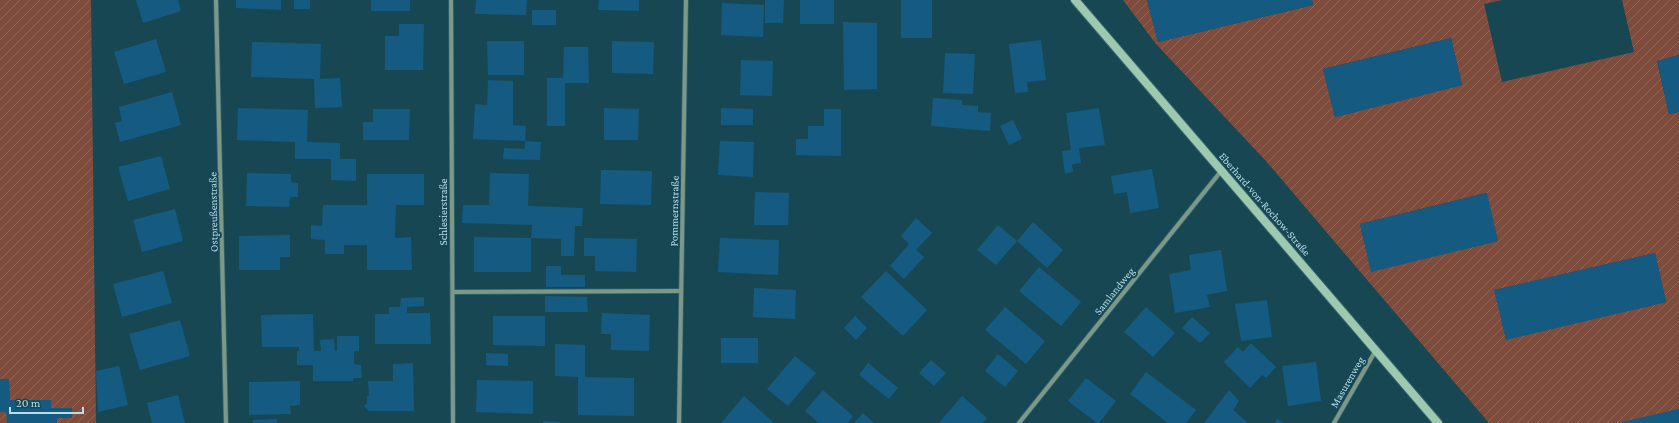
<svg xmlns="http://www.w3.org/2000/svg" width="1679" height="423" viewBox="0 0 1679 423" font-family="'Crimson Pro',serif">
<defs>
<pattern id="garden-furrows" width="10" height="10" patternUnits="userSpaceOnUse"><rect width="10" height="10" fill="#7e4c3c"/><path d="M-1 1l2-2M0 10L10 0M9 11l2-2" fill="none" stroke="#8e6558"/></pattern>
</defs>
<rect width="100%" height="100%" fill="#174753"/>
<!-- garden -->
<g fill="url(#garden-furrows)" fill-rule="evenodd">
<polygon points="0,0 91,0 96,423 0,423"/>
<path d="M1123 0H1147L1158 42 1313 5 1312 0H1502L1484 4 1502 82 1634 52 1622 0H1679V55L1657 61 1669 114 1679 112V409L1621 423H1489L1265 160 1156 44ZM1451 38 1462 85 1335 117 1323 69ZM1486 193 1498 241 1371 271 1360 224ZM1655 253 1666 302 1506 339 1495 290Z"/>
</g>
<!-- building -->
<g fill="#155b81">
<polygon points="136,0 178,0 181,11 143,23"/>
<polygon points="236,0 281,0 281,10 236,8"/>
<rect x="294" y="0" width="16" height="9"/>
<rect x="371" y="0" width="39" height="11"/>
<polygon points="476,0 527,0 526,15 475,14"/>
<polygon points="599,0 639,0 639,11 598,10"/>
<polygon points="765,0 784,0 783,23 765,23"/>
<rect x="800" y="0" width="34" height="24"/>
<rect x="901" y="0" width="31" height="38"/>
<polygon points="1147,0 1312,0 1313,5 1158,42"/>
<polygon points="722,3 764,5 763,37 721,35"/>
<rect x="532" y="10" width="24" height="15"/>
<polygon points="843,22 877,23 877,89 844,90"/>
<polygon points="399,24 424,24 423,70 385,70 385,36 399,36"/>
<polygon points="1451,38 1462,85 1335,117 1323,69"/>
<polygon points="156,39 166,72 124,84 114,52"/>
<polygon points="1041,40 1046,80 1027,82 1028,92 1015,93 1009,44"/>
<polygon points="487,41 524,41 524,75 488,75"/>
<polygon points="612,41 654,42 653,74 612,73"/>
<polygon points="252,42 321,44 320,79 340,78 342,107 315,108 314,79 251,77"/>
<polygon points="564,47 588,47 589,83 565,83 565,126 547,126 547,78 563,78"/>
<polygon points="945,53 975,54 973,94 943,93"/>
<polygon points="1679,55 1679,112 1669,114 1657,61"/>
<polygon points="741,60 773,61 772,96 740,95"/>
<polygon points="488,80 513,81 513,125 526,126 525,141 541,142 540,160 503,159 504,148 525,149 525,141 473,139 475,104 487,105"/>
<polygon points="172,92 181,125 120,142 115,123 122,121 119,107"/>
<polygon points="933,98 962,100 962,105 978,106 978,112 991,113 990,131 931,126"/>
<polygon points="238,108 308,110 307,142 340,143 340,159 356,159 356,181 331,180 331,159 295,159 295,142 237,140"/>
<polygon points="604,108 639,109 638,140 604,140"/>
<polygon points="721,108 753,109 753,125 721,125"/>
<polygon points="1099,108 1105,145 1079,148 1081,163 1072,164 1073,172 1065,174 1062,151 1071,150 1066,113"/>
<polygon points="373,109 410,109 409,140 363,140 363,122 373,122"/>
<polygon points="824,109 841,109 841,156 796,155 796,139 808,139 808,126 824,126"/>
<polygon points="1013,120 1022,139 1009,145 1000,126"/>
<polygon points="720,141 754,142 753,177 718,175"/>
<polygon points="161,156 170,189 128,201 118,167"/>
<polygon points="1152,169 1159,208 1130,213 1127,192 1114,194 1111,176"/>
<polygon points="601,170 652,171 651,205 600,204"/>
<polygon points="247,173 291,174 291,182 298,183 298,197 290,197 289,207 246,206"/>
<polygon points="490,173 529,174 528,206 583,208 582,226 575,226 574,256 561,256 561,239 531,238 532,225 462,223 463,205 489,205"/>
<polygon points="367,174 424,174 424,205 396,205 395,238 411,237 412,270 367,270 367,245 344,245 344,254 325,254 325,240 311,239 311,225 322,226 323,205 367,205"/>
<polygon points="755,192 789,193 788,225 754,225"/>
<polygon points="1487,193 1498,241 1371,272 1360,224"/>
<polygon points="175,209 183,241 142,252 133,220"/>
<polygon points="916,218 932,233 916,250 924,257 904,279 890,266 909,244 901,236"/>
<polygon points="1033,222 1063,250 1047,268 1017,241"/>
<polygon points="998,225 1017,241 996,265 977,250"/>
<polygon points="290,235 290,257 280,257 280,270 239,270 239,236"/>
<polygon points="474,237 531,238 531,272 474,272"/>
<polygon points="584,238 637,239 636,272 595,271 595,256 584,256"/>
<polygon points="720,238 779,240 778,275 718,272"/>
<polygon points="1221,250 1227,291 1207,295 1210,307 1175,313 1169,274 1191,270 1189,255"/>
<polygon points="1655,253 1666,302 1506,340 1494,290"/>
<polygon points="546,266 561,266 561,275 585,275 585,287 546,287"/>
<polygon points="1039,267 1081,302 1061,326 1019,291"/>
<polygon points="163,271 172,303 122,317 113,284"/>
<polygon points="886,271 927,310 903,336 861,297"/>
<polygon points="754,288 796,290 795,319 753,317"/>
<polygon points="545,296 587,297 588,312 545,312"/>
<polygon points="424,297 424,306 407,307 407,313 430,313 431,344 375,344 375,314 389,314 389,307 400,307 401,298"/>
<polygon points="1267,300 1272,337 1241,341 1235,304"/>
<polygon points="1005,307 1045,341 1026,364 985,330"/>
<polygon points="1146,307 1175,333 1153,357 1124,332"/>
<polygon points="602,313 650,315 649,351 611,350 611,334 601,334"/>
<polygon points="313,314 314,351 321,351 320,340 334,339 335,351 337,351 337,336 359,336 359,351 354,351 354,364 361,365 362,378 353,378 353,381 313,381 313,365 297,365 297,351 299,351 299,347 262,347 261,315"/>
<polygon points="493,316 545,316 545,346 493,345"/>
<polygon points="855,316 867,328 856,340 844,328"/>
<polygon points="1192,317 1210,333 1200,343 1182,328"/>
<polygon points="180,320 190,356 140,370 129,334"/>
<rect x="721" y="338" width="37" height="25"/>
<polygon points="1251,343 1276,367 1266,378 1262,375 1250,388 1224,362 1238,347 1243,352"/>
<polygon points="555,344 585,345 585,377 634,378 634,416 578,415 578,377 555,376"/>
<polygon points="486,353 508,354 508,366 486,365"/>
<polygon points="998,354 1018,371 1005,387 985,371"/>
<polygon points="795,356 816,373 788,406 767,389"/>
<polygon points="931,360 946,373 934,386 919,373"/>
<polygon points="1316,362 1321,401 1288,406 1282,366"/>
<polygon points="413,363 414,411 369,411 364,406 367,403 367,396 369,396 368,381 393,381 393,364"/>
<polygon points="868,363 898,388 889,399 859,375"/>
<polygon points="119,366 128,405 98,412 96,371"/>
<polygon points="1146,372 1196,410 1186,423 1168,423 1130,394"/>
<polygon points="1086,378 1116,401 1099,423 1097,423 1068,401"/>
<polygon points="0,379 9,379 10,400 51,400 51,408 72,408 72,418 57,418 57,423 7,423 6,412 0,412"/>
<polygon points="477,380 533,381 533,414 476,412"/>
<polygon points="300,381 300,405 290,406 291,414 249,415 249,382"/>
<polygon points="823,390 853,416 848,423 819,423 805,411"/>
<polygon points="1229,390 1239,401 1233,410 1248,423 1204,423"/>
<polygon points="178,395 185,423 152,423 147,403"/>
<polygon points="744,396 774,423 721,423"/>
<polygon points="962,396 987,418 983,423 939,423"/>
<polygon points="1679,409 1679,423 1622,423 1622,422"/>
<polygon points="863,413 874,423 854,423"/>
<polygon points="277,419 277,423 253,423 253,420"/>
<polygon points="1277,419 1284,423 1275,423"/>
<polygon points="543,421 560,422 560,423 543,423"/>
</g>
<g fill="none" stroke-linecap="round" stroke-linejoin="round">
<defs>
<g id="minor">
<polyline points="216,0 226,423"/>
<polyline points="451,0 453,423"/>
<polyline points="453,292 681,291"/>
<polyline points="679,423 686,0"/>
<polyline points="1019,423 1222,170"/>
<polyline points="1334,423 1376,350"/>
</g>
<polyline id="secondary" points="1075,0 1438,423"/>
</defs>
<!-- minor casing -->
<use href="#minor" stroke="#376571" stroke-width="5.5"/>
<!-- secondary casing -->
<use href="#secondary" stroke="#376571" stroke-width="10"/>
<!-- minor -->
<use href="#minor" stroke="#7c9887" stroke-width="4"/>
<!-- secondary -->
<use href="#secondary" stroke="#9dcaaf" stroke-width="8"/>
</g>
<g text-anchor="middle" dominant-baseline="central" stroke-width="4" stroke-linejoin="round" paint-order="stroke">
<!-- street labels -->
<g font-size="11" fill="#b7dfeb" stroke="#174753">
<text transform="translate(1265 204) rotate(49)">Eberhard-von-Rochow-Straße</text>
<text transform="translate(674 211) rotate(-89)">Pommernstraße</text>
<text transform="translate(213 212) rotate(-91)">Ostpreußenstraße</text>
<text transform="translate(443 212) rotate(-90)">Schlesierstraße</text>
<text transform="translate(1114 291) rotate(-51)">Samlandweg</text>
<text transform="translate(1347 382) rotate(-60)">Masurenweg</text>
</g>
</g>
<!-- scale -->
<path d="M10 407v6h73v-6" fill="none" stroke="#b7dfeb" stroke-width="2"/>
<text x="16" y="407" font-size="12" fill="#b7dfeb" stroke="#174753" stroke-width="3" paint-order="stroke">20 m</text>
</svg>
